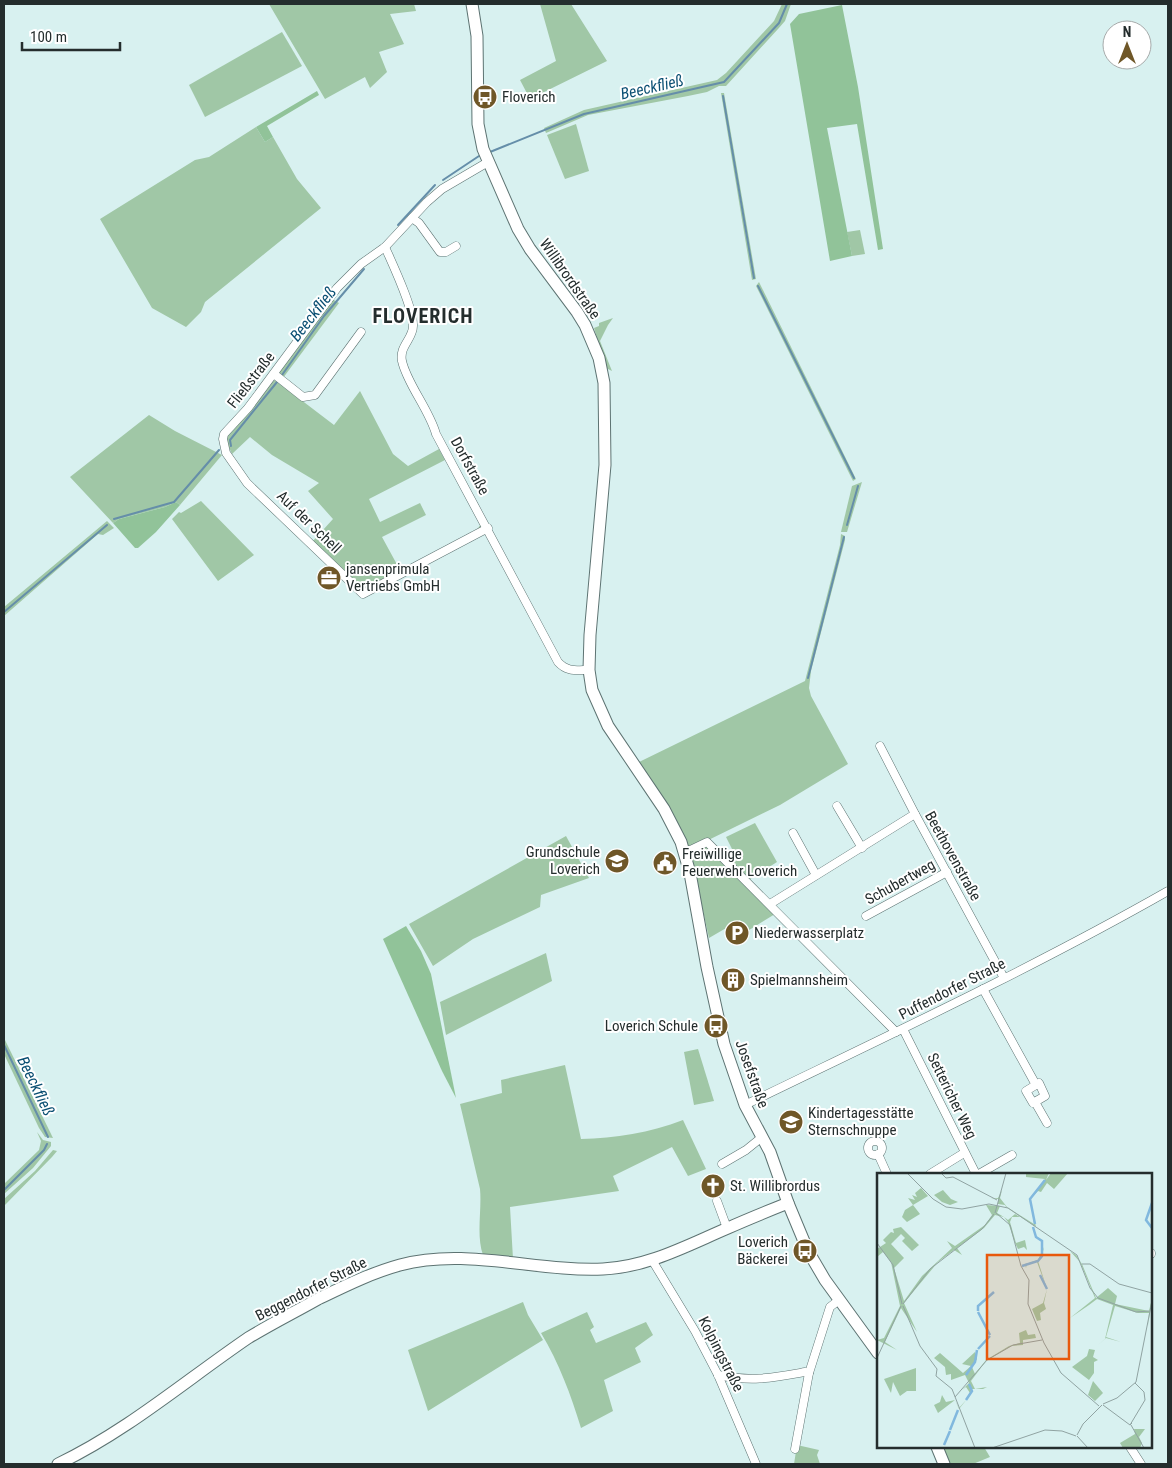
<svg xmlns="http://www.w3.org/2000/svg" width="1172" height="1468" viewBox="0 0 1172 1468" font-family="'Roboto Condensed',sans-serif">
<rect width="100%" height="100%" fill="#d8f1f0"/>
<!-- green -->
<g fill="#a0c7a6">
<polygon points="269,4 414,4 416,11 390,14 404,44 379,52 387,72 370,88 365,77 325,99"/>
<polygon points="540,4 571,4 607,61 530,99 520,80 556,61"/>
<polygon points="782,4 791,4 785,21 778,29 726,86 719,86 707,92 688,96 588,115 546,133 544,128 584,110 717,80 726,73 774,21"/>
<polygon points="282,32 302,66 205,117 189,85"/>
<polygon points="721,93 724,93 756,279 752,280"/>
<polygon points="576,124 589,171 565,179 547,135"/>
<polygon points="256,127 265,142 273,137 297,179 321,208 205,302 201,312 186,327 152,308 100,219 195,160 209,157"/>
<polygon points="860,230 865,254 852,256 847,232"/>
<polygon points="759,282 856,479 853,481 756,286"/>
<polygon points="332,299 339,303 283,378 279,372"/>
<polygon points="613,318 608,325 600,341 612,371 606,368 594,328 599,326 599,323"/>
<polygon points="275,380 334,425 360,391 393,454 408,466 439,449 445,460 369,499 380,522 420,503 426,515 382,537 400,570 476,531 481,524 484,529 367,588 361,586 312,542 333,519 308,491 319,483 272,455 250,437 232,454 226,441 229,432 250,411 273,381"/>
<polygon points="149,415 175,431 222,455 180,505 176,502 165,507 119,519 113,523 70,477"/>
<polygon points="862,482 847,532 841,532 852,486"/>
<polygon points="201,501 254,555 218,581 172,519 179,512 181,513"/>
<polygon points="107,521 114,528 103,535 98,534 4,616 4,607"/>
<polygon points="841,534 845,536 845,540 811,671 809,688 811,696 848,764 780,805 688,850 637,763 805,681 840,545"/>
<polygon points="755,823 777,862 750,879 733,862 737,859 726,837"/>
<polygon points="566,836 589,878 541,895 540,907 473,939 433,966 409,924"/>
<polygon points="708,846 775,914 746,932 740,920 709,938 691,856"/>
<polygon points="546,953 552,981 446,1035 440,1002"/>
<polygon points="4,1038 53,1138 45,1137 39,1128 4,1054"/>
<polygon points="698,1049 714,1101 694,1105 684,1052"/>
<path d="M565 1065 581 1139C615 1138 650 1133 683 1120L706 1169 688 1176 672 1147 613 1176 619 1191 510 1207 513 1259 483 1255C476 1235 482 1210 480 1189L460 1104 502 1093 501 1080Z"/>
<polygon points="37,1132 43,1140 51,1142 51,1146 33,1168 4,1194 4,1184 39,1150 41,1141"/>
<polygon points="53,1150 57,1151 52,1157 4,1206 4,1199 35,1171"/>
<polygon points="523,1302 528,1315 543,1340 428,1411 408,1350"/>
<path d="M587 1312 594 1327 590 1330 596 1343 646 1322 653 1335 635 1348 641 1362 604 1380 613 1411 581 1428C571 1395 559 1363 541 1333Z"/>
<polygon points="797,1445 819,1450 817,1455 820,1464 794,1464"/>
<polygon points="943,1447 984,1447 990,1457 973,1464 950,1464"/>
</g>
<!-- forest -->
<g fill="#91c399">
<polygon points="842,5 858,87 883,249 878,250 857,124 827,128 852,256 830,261 790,24 799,14"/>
<polygon points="317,91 319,95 267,126 273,137 265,142 256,127"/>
<polygon points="176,502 180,505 156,532 138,548 135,548 113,523 119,519 165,507"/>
<polygon points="406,926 421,951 431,974 456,1098 442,1071 383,939"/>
</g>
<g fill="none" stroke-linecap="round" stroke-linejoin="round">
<!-- stream -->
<g stroke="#658ea9" stroke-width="2">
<polyline points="723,96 754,278"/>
<polyline points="490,152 584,114 724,82 779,23 787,4"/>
<polyline points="443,180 479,156"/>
<polyline points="398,225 435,185"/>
<polyline points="758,286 854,478"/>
<polyline points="282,375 324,316 364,269"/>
<polyline points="231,446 230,440 277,382"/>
<polyline points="114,519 174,502 219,450"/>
<polyline points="847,525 858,486"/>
<polyline points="4,612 107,525"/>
<polyline points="808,678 844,537"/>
<polyline points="4,1045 48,1137"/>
<polyline points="4,1190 44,1150 47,1144"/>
</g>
<defs>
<g id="street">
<polyline points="412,218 419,223 440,252 446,252 456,246"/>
<path d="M385 247C392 263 414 309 413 326 413 339 399 346 402 361 407 384 429 409 436 434L558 662C567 672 576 670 589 670"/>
<polyline points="274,374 303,397 315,395 361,332"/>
<polyline points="488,528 363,594 247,483 226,453 223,439 224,434 248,408 337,288 361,264 385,247 427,202 442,189 488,162"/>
<polyline points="880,746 915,814 1004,978"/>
<polyline points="837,806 862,848"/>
<polyline points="793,833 816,875"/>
<polyline points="684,853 707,842 896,1032"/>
<polyline points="770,904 915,814"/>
<polyline points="866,916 947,872"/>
<polyline points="983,989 1036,1085"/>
<polyline points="903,1029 976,1174"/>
<polygon points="1039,1083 1045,1096 1033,1103 1026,1091"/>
<polyline points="1035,1102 1047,1123"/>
<path d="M745 1105C887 1036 1031 969 1168 891"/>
<circle cx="875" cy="1148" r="7"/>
<polyline points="878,1154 887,1174"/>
<polyline points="722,1164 746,1150 762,1137"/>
<polyline points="930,1174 964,1153"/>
<polyline points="979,1174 1012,1155"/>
<polyline points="717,1201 727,1228"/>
<polyline points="1151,1254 1151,1253"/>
<polyline points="652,1260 695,1331 718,1375 756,1464"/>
<path d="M718 1375C752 1382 771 1378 805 1372L809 1373"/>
<polyline points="1130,1447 1141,1464"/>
<polyline points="795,1449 809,1373 830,1307 839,1300"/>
</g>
<g id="secondary">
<polyline points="472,4 477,36 478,124 483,149 518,229 530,249 577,312 585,325 599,358 604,383 605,465 590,635 589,670 592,690 608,726 664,809 681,842 690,873 707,967 724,1044 745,1105 770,1152 788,1203 808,1251 825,1280 878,1353"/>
<polyline points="937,1447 944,1464"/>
<path d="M58 1464C127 1431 185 1381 248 1338 271 1324 295 1312 318 1299 345 1286 371 1273 400 1265 466 1247 536 1272 603 1269 648 1267 688 1245 728 1228 748 1219 768 1211 788 1203"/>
</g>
</defs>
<!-- street casing -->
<use href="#street" stroke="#5d7372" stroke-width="9"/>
<!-- secondary casing -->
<use href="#secondary" stroke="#5d7372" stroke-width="13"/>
<!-- street -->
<use href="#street" stroke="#fff" stroke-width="8"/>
<!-- secondary -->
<use href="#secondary" stroke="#fff" stroke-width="11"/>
</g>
<!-- icons -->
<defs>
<symbol id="bus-disc" viewBox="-11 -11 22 22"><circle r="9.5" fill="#6f5728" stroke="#fff"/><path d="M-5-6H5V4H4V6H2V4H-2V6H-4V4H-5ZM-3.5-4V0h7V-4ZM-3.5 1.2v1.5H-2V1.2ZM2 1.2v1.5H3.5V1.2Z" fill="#fff"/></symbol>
<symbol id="office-disc" viewBox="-11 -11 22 22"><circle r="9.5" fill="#6f5728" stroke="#fff"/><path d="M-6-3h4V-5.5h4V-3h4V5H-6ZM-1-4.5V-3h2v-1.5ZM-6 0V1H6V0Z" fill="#fff"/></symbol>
<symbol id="school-disc" viewBox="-11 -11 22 22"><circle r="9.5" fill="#6f5728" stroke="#fff"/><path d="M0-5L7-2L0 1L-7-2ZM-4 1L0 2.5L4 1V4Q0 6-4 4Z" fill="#fff"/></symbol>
<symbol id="civic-disc" viewBox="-11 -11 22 22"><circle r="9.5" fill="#6f5728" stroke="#fff"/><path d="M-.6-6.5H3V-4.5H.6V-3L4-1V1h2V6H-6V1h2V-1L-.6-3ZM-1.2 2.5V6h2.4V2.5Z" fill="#fff"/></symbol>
<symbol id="parking-disc" viewBox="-11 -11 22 22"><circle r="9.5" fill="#6f5728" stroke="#fff"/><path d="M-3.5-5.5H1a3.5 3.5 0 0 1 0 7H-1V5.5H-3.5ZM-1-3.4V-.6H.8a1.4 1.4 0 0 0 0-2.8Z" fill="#fff"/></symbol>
<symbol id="building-disc" viewBox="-11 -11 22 22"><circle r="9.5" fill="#6f5728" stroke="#fff"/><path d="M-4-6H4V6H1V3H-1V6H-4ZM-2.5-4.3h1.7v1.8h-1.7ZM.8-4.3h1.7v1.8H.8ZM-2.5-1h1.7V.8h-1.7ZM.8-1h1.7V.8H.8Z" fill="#fff"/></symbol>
<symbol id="church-disc" viewBox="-11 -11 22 22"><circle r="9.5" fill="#6f5728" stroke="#fff"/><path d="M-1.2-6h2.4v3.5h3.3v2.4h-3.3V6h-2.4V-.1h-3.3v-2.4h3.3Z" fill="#fff"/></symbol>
</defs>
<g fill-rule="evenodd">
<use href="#bus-disc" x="471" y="83" width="28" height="28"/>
<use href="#office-disc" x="315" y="564" width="28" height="28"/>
<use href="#school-disc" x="603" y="847" width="28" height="28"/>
<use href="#civic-disc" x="651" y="849" width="28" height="28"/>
<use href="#parking-disc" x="723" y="919" width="28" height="28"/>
<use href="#building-disc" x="719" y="966" width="28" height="28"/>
<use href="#bus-disc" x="702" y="1012" width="28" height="28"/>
<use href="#school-disc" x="777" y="1108" width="28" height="28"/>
<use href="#church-disc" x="699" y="1172" width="28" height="28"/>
<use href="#bus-disc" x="791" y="1237" width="28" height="28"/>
</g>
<g text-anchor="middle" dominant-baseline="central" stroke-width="4" stroke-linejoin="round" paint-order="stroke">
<!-- poi labels -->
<g font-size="15" fill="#242d2d" stroke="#fff" text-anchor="start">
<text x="502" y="97">Floverich</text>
<text x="346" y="569">jansenprimula<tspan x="346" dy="17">Vertriebs GmbH</tspan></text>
<text x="600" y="852" text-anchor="end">Grundschule<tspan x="600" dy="17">Loverich</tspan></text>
<text x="682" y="854">Freiwillige<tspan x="682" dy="17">Feuerwehr Loverich</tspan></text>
<text x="754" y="933">Niederwasserplatz</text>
<text x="750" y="980">Spielmannsheim</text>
<text x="698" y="1026" text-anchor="end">Loverich Schule</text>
<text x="808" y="1113">Kindertagesstätte<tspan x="808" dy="17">Sternschnuppe</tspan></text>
<text x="730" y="1186">St. Willibrordus</text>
<text x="788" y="1242" text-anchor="end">Loverich<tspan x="788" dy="17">Bäckerei</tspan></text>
</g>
<!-- street labels -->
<g font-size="15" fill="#242d2d" stroke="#fff">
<text transform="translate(570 279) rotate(55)">Willibrordstraße</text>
<text transform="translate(251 380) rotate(-52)">Fließstraße</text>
<text transform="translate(470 466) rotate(61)">Dorfstraße</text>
<text transform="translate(309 522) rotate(44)">Auf der Schell</text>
<text transform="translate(953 856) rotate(61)">Beethovenstraße</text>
<text transform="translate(900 882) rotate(-29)">Schubertweg</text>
<text transform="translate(952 989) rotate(-27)">Puffendorfer Straße</text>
<text transform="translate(752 1074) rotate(70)">Josefstraße</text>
<text transform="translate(952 1096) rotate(64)">Settericher Weg</text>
<text transform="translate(311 1289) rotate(-27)">Beggendorfer Straße</text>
<text transform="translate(721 1354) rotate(63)">Kolpingstraße</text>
</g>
<!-- water labels -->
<g font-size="16" font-style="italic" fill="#0b4f73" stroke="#fff">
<text transform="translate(652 87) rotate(-13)">Beeckfließ</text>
<text transform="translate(313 314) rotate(-52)">Beeckfließ</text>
<text transform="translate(36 1086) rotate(64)">Beeckfließ</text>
</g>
<!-- district labels -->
<g font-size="20" font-weight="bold" letter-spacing="1" fill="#242d2d" stroke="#fff">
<text x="423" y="316">FLOVERICH</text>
</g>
</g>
<!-- overview -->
<g transform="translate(877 1173)">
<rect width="275" height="275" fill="#d8f1f0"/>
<path d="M149 0H172L169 7 174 0H191L177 16 170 10 164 19 161 18 153 26 159 54 129 34 128 32 121 31V26L114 25H121L125 17 123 25 130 34 157 51 153 26 168 6 149 4ZM44 15 51 23 36 32 43 41 30 49 25 44 28 37 36 32 31 25 38 27 35 22 40 24 38 20ZM66 17 74 26 81 29 73 32 65 29 57 22ZM109 32 123 33 120 40 127 44 131 47 138 41 124 33 143 44H135L133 49 139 70 148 67 150 77 147 74 141 76 138 70 131 49 127 44 118 42 107 55 80 75 85 82 77 77 61 89 27 130 40 159 24 135 8 169 20 177 0 167 7 165 23 133 14 89 6 79 0 84V76L9 70 6 67 14 59 17 60 16 56 24 54 42 72 35 78 25 68 28 65 24 61 14 71 27 85 17 95 27 128 45 103 75 75 70 68 78 73 108 52 115 42ZM167 74 165 83 161 88 170 116 167 130 169 136 163 140 164 147 160 148 155 136 166 130 170 116 160 89 150 90 149 95 148 91 161 87ZM193 78 199 82 205 91 219 125 231 115 240 123 238 131 272 138 275 125 271 153 272 140H261L238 133 229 164 244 169 229 165 221 172 228 166 236 132 220 126 212 132 193 145 218 125 203 89ZM149 157 151 162 158 161 159 165 146 167V172L134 173 109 188 94 208 98 216 110 214 106 216H95L93 220 89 214 85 217 92 210 88 202 74 207V201L69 202 68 194 57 185 63 180 86 200 94 193 85 191 98 179 100 186 95 194 98 201 109 187 132 173 143 170 142 160ZM212 176 218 177 216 184 221 187 217 189V200L212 207 195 194 210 183ZM39 195V218H30L23 223 16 209 14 220 7 206ZM216 208 226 220 218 228 211 222ZM65 222 69 229 78 227 82 235 90 226 82 236 78 227 61 240 57 232 63 229ZM257 256H268L262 264 265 270 263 275H246L243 270 258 261Z" fill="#a0c7a6"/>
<path fill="none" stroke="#81b8de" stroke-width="2.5" d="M275 30 269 47 275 55M158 51 153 26 168 7M145 93 161 88 165 83V68L159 64 156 54M163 102 170 116M101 138V133L117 119M101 139 113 162M101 176 113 163M89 202 98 189 100 177M89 227 95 218 92 211M73 257 81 237M67 272 73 258"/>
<path fill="none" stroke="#90a3a2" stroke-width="1" d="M30 0 56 26 69 34 85 36 112 31 131 35 200 82 213 115 221 125 259 139 272 138M64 0 69 5 76 4 120 27M118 40 129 0M119 40 133 52 144 93 152 107 151 131 167 170 184 200 222 233M0 70 16 92 25 131M205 91H213L242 111 275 120M26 131 53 96 105 56 117 41M26 133 43 173 60 196 59 203 75 216 98 275M0 185 24 133M78 224 110 187 136 172 165 167M226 231 240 225 259 209 275 128M226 232 253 252M255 250 253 252 268 227 267 219 258 210M254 252 267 275M200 262 206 251 225 232M200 263 211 275M115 275 168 257 185 258 199 263"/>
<path fill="#e8590c" fill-opacity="0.15" stroke="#e8590c" stroke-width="2.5" d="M110 82H192V186H110Z"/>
<rect width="275" height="275" fill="none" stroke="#242d2d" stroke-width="2.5"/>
</g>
<!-- border -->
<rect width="1172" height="1468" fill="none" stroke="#242d2d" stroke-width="10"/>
<!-- north arrow -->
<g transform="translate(1127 45)"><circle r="24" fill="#ffffff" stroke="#a7abab"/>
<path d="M0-4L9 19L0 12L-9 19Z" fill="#6f5728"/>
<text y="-8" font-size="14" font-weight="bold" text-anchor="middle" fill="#242d2d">N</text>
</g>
<!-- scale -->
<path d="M22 42v8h98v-8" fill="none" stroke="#242d2d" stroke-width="2.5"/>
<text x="30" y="42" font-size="15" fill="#242d2d" stroke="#ffffff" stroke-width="4" paint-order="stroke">100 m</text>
</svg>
